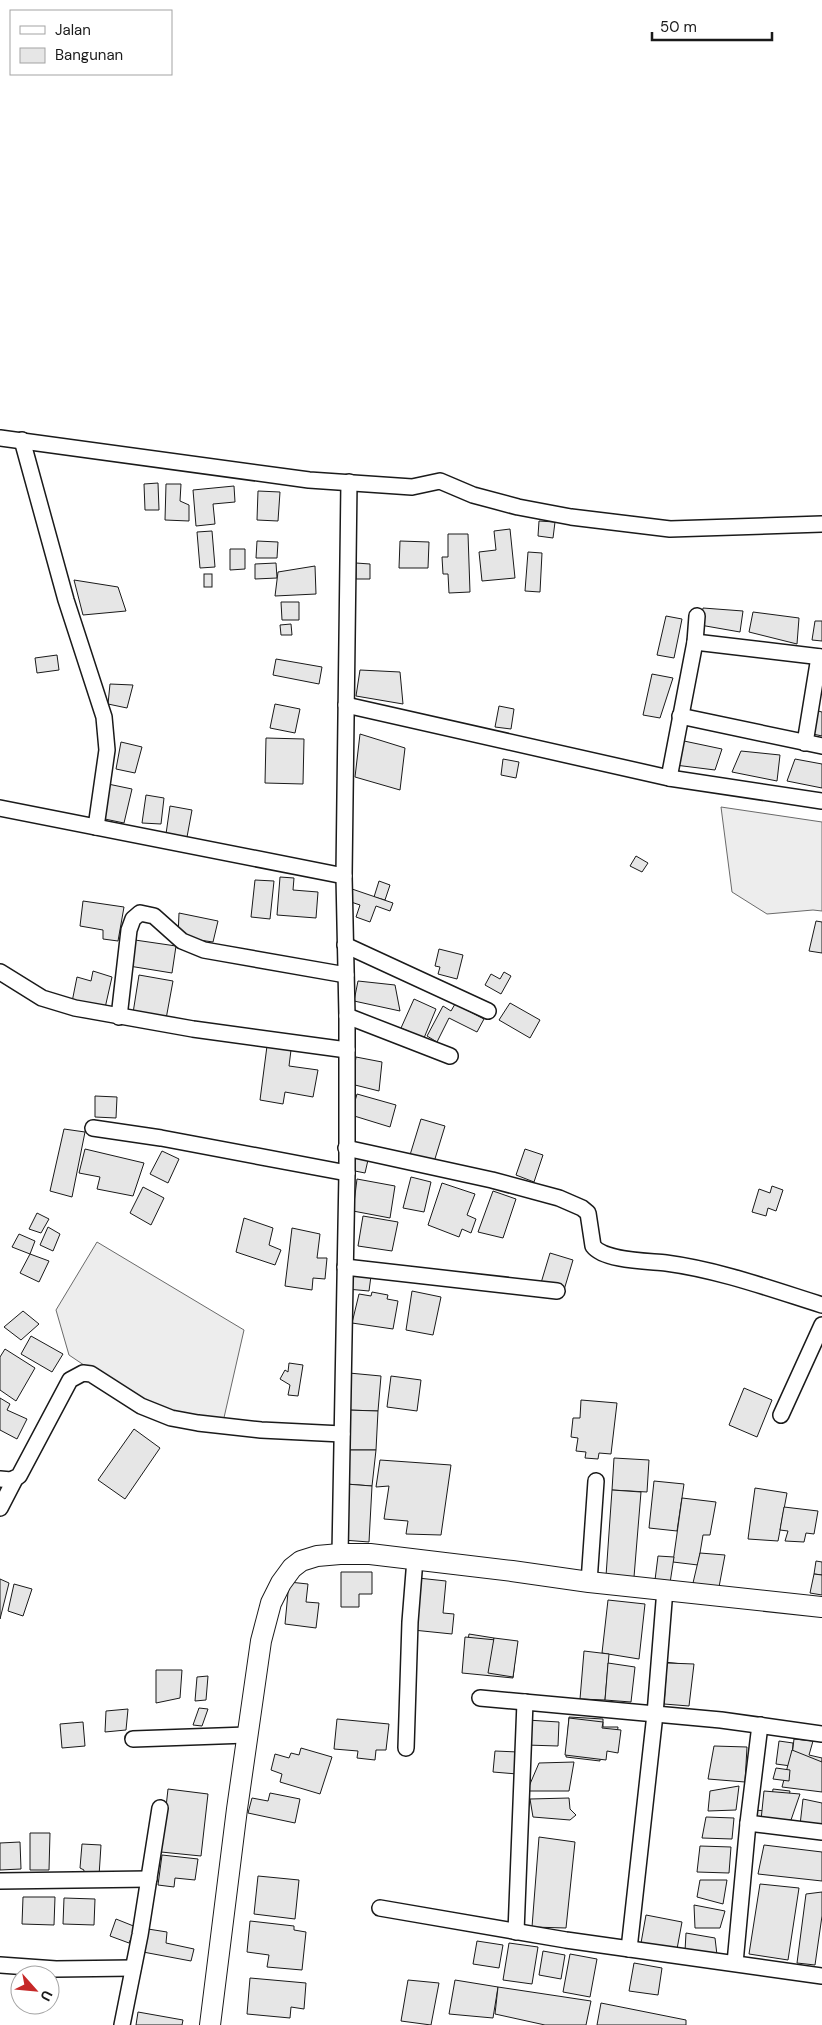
<svg xmlns="http://www.w3.org/2000/svg" width="822" height="2025" viewBox="0 0 822 2025" font-family="'DM Sans',sans-serif">
<rect width="100%" height="100%" fill="#fff"/>
<!-- built -->
<g fill="#ededed" stroke="#6a6a6a">
<polygon points="721,807 822,822 822,911 813,910 767,914 732,892"/>
<polygon points="97,1242 244,1330 223,1422 169,1410 127,1394 69,1355 56,1310"/>
</g>
<!-- building -->
<g fill="#e6e6e6" stroke="#1a1a1a">
<polygon points="158,483 159,510 145,510 144,484"/>
<polygon points="166,484 181,484 180,501 189,505 189,521 165,520"/>
<polygon points="234,486 235,502 213,504 215,524 196,526 193,490"/>
<polygon points="258,491 280,492 278,521 257,520"/>
<polygon points="539,521 555,522 553,538 538,536"/>
<polygon points="510,529 515,578 482,581 479,552 496,550 494,531"/>
<polygon points="212,531 215,567 200,568 197,532"/>
<polygon points="448,534 468,534 470,592 449,593 448,574 443,574 442,557 448,557"/>
<polygon points="257,541 278,542 277,558 256,558"/>
<polygon points="400,541 429,542 428,568 399,568"/>
<polygon points="230,549 245,549 245,569 230,570"/>
<polygon points="528,552 542,553 540,592 525,591"/>
<polygon points="276,563 277,578 255,579 255,564"/>
<polygon points="356,563 370,564 370,579 356,579"/>
<polygon points="315,566 316,594 275,596 278,572"/>
<rect x="204" y="574" width="8" height="13"/>
<polygon points="74,580 118,587 126,611 83,615"/>
<polygon points="281,602 299,602 299,620 282,620"/>
<polygon points="703,608 743,611 740,632 700,625"/>
<polygon points="753,612 799,618 797,644 749,632"/>
<polygon points="666,616 682,619 674,658 657,655"/>
<polygon points="815,621 822,621 822,641 812,640"/>
<polygon points="291,624 292,635 281,635 280,625"/>
<polygon points="57,655 59,670 37,673 35,658"/>
<polygon points="276,659 322,667 319,684 273,675"/>
<polygon points="360,670 400,672 403,704 356,696"/>
<polygon points="652,674 673,678 660,718 643,715"/>
<polygon points="110,684 133,685 127,708 108,704"/>
<polygon points="275,704 300,709 295,733 270,728"/>
<polygon points="499,706 514,709 511,729 495,727"/>
<polygon points="818,711 822,712 822,736 813,734"/>
<polygon points="360,734 405,748 400,790 355,777"/>
<polygon points="266,738 304,739 303,784 265,783"/>
<polygon points="684,741 722,749 715,770 675,765"/>
<polygon points="121,742 142,747 135,773 116,769"/>
<polygon points="741,751 780,755 777,781 732,772"/>
<polygon points="503,759 519,762 516,778 501,775"/>
<polygon points="795,759 822,764 822,788 787,781"/>
<polygon points="108,784 132,789 124,823 100,818"/>
<polygon points="146,795 164,798 161,824 142,823"/>
<polygon points="170,806 192,810 187,837 166,834"/>
<polygon points="636,856 648,863 642,872 630,866"/>
<polygon points="280,877 294,878 293,890 318,892 316,918 277,915"/>
<polygon points="255,880 274,881 270,919 251,917"/>
<polygon points="379,881 390,885 385,900 374,897"/>
<polygon points="352,889 393,903 390,911 376,906 370,922 356,917 360,905 348,901"/>
<polygon points="83,901 124,907 118,941 103,939 103,930 80,926"/>
<polygon points="179,913 218,921 213,942 178,937"/>
<polygon points="816,921 822,922 822,953 809,951"/>
<polygon points="135,940 176,946 172,973 129,966"/>
<polygon points="439,949 463,955 457,979 438,974 440,967 435,966"/>
<polygon points="93,971 112,977 105,1008 72,1002 77,977 91,981"/>
<polygon points="504,972 511,976 501,994 485,985 491,974 500,979"/>
<polygon points="139,975 173,981 166,1019 133,1013"/>
<polygon points="358,981 395,985 400,1011 354,1001"/>
<polygon points="414,999 436,1009 424,1038 401,1028"/>
<polygon points="510,1003 540,1020 530,1038 499,1020"/>
<polygon points="455,1004 484,1019 477,1032 449,1018 437,1042 427,1036 443,1006 451,1011"/>
<polygon points="267,1046 291,1050 289,1066 318,1070 313,1097 285,1092 283,1104 260,1100"/>
<polygon points="356,1057 382,1062 379,1091 351,1084 350,1065 355,1064"/>
<polygon points="357,1094 396,1105 390,1127 351,1115"/>
<polygon points="95,1096 117,1097 116,1118 95,1117"/>
<polygon points="421,1119 445,1126 434,1162 410,1155"/>
<polygon points="64,1129 85,1132 72,1197 50,1191"/>
<polygon points="85,1149 144,1163 133,1196 97,1189 100,1177 79,1173"/>
<polygon points="525,1149 543,1155 534,1182 516,1175"/>
<polygon points="162,1151 179,1159 168,1183 150,1174"/>
<polygon points="353,1157 368,1160 365,1173 350,1170"/>
<polygon points="411,1177 431,1182 424,1212 403,1208"/>
<polygon points="357,1179 395,1186 390,1218 353,1211"/>
<polygon points="442,1183 475,1194 467,1215 476,1219 471,1233 462,1229 459,1237 428,1225"/>
<polygon points="772,1186 783,1190 776,1211 768,1208 766,1216 752,1212 759,1189 770,1193"/>
<polygon points="143,1187 164,1198 151,1225 130,1213"/>
<polygon points="493,1191 516,1199 503,1238 478,1232"/>
<polygon points="37,1213 49,1219 41,1233 29,1229"/>
<polygon points="363,1216 398,1222 392,1251 358,1246"/>
<polygon points="244,1218 273,1228 269,1245 281,1250 275,1265 236,1252"/>
<polygon points="48,1227 60,1234 53,1251 40,1245"/>
<polygon points="292,1228 320,1234 317,1258 327,1258 325,1279 313,1278 312,1290 285,1286"/>
<polygon points="19,1234 35,1241 30,1254 12,1247"/>
<polygon points="550,1253 573,1260 564,1290 541,1283"/>
<polygon points="30,1254 49,1261 39,1282 20,1273"/>
<polygon points="349,1273 371,1276 369,1291 347,1289"/>
<polygon points="412,1291 441,1297 433,1335 406,1330"/>
<polygon points="372,1292 388,1295 387,1299 398,1301 393,1329 352,1323 359,1294 371,1296"/>
<polygon points="23,1311 39,1324 21,1340 4,1327"/>
<polygon points="31,1336 63,1354 52,1372 21,1354"/>
<polygon points="5,1349 35,1368 16,1401 0,1390 0,1357"/>
<polygon points="289,1363 303,1365 298,1396 288,1395 290,1385 280,1379 285,1370 288,1372"/>
<polygon points="349,1373 381,1376 378,1411 347,1410"/>
<polygon points="391,1376 421,1380 417,1411 387,1407"/>
<polygon points="744,1388 772,1400 757,1437 729,1425"/>
<polygon points="0,1398 10,1404 7,1410 27,1419 17,1439 0,1430"/>
<polygon points="581,1400 617,1403 611,1454 599,1453 598,1459 585,1458 586,1452 576,1451 578,1438 571,1437 573,1418 580,1418"/>
<polygon points="347,1410 378,1411 376,1450 346,1450"/>
<polygon points="134,1429 160,1448 125,1499 98,1480"/>
<polygon points="346,1450 376,1450 372,1486 346,1484"/>
<polygon points="614,1458 649,1460 647,1492 612,1490"/>
<polygon points="380,1460 451,1465 441,1535 406,1534 408,1521 384,1519 389,1486 376,1487"/>
<polygon points="654,1481 684,1484 677,1531 649,1528"/>
<polygon points="346,1484 372,1486 369,1542 343,1540"/>
<polygon points="755,1488 787,1493 778,1541 748,1539"/>
<polygon points="612,1490 641,1492 634,1577 606,1576"/>
<polygon points="682,1498 716,1502 710,1535 703,1535 698,1565 673,1562"/>
<polygon points="784,1507 818,1511 814,1534 806,1533 804,1542 785,1541 788,1531 780,1530"/>
<polygon points="700,1553 725,1555 719,1587 693,1583"/>
<polygon points="658,1556 674,1557 670,1583 655,1580"/>
<polygon points="816,1561 822,1562 822,1575 814,1574"/>
<polygon points="341,1572 372,1572 372,1594 359,1594 359,1607 341,1607"/>
<polygon points="814,1574 822,1575 822,1595 810,1593"/>
<polygon points="418,1578 446,1581 443,1613 454,1614 452,1634 413,1630"/>
<polygon points="0,1579 9,1583 0,1619"/>
<polygon points="289,1582 308,1584 306,1602 319,1603 316,1628 285,1624"/>
<polygon points="14,1584 32,1589 23,1616 8,1611"/>
<polygon points="608,1600 645,1604 639,1659 602,1653"/>
<polygon points="469,1634 494,1638 488,1673 463,1672"/>
<polygon points="465,1637 517,1642 513,1678 462,1673"/>
<polygon points="494,1638 518,1641 513,1677 488,1673"/>
<polygon points="584,1651 609,1654 605,1700 580,1699"/>
<polygon points="664,1662 692,1665 687,1704 663,1701 666,1681 661,1680"/>
<polygon points="608,1663 635,1667 631,1702 605,1700"/>
<polygon points="667,1663 694,1664 689,1706 664,1704"/>
<polygon points="156,1670 182,1670 180,1698 156,1703"/>
<polygon points="208,1676 206,1700 195,1701 197,1677"/>
<polygon points="199,1708 208,1709 202,1726 193,1725"/>
<polygon points="128,1709 126,1730 105,1732 106,1711"/>
<polygon points="569,1717 603,1719 603,1727 618,1727 615,1751 600,1749 600,1761 566,1757"/>
<polygon points="569,1718 603,1722 602,1728 621,1730 618,1753 607,1751 606,1760 565,1755"/>
<polygon points="337,1719 389,1724 386,1750 376,1750 375,1760 357,1758 358,1751 334,1749"/>
<polygon points="527,1720 559,1722 558,1746 526,1745"/>
<polygon points="83,1722 85,1746 62,1748 60,1724"/>
<polygon points="794,1739 813,1741 809,1755 822,1758 820,1784 789,1781"/>
<polygon points="779,1741 793,1743 791,1766 776,1764"/>
<polygon points="714,1746 747,1747 745,1782 708,1779"/>
<polygon points="301,1748 332,1757 320,1794 280,1782 282,1774 271,1770 275,1754 289,1758 291,1753 299,1755"/>
<polygon points="792,1750 822,1762 822,1792 782,1787"/>
<polygon points="495,1751 518,1752 517,1774 493,1772"/>
<polygon points="574,1762 569,1791 527,1791 539,1763"/>
<polygon points="776,1768 790,1770 789,1781 773,1779"/>
<polygon points="739,1786 736,1810 708,1811 710,1791"/>
<polygon points="168,1789 208,1794 201,1856 161,1852"/>
<polygon points="773,1789 790,1791 784,1824 750,1820 752,1810 770,1811"/>
<polygon points="764,1791 800,1794 791,1820 761,1820"/>
<polygon points="270,1793 300,1799 295,1823 248,1813 252,1798 268,1801"/>
<polygon points="569,1798 570,1809 576,1815 570,1820 533,1817 530,1799"/>
<polygon points="803,1799 822,1803 822,1827 800,1825"/>
<polygon points="706,1817 734,1818 732,1839 702,1838"/>
<polygon points="30,1833 50,1833 49,1870 30,1870"/>
<polygon points="539,1837 575,1842 566,1928 532,1927"/>
<polygon points="20,1842 21,1869 0,1870 0,1843"/>
<polygon points="82,1844 101,1845 99,1876 83,1875 84,1870 80,1868"/>
<polygon points="764,1845 822,1852 822,1881 758,1874"/>
<polygon points="700,1846 731,1847 729,1873 697,1872"/>
<polygon points="162,1855 198,1859 195,1880 175,1878 174,1887 158,1885"/>
<polygon points="258,1876 299,1880 295,1919 254,1914"/>
<polygon points="700,1880 727,1880 723,1904 697,1897"/>
<polygon points="760,1884 799,1888 788,1960 749,1954"/>
<polygon points="822,1892 822,1916 815,1965 797,1963 806,1894"/>
<polygon points="23,1897 55,1897 54,1925 22,1924"/>
<polygon points="64,1898 95,1899 94,1925 63,1924"/>
<polygon points="694,1905 725,1911 720,1928 695,1928"/>
<polygon points="646,1915 682,1922 677,1949 641,1943"/>
<polygon points="116,1919 136,1927 129,1943 110,1936"/>
<polygon points="250,1921 294,1926 294,1930 306,1932 302,1970 267,1967 269,1955 247,1952"/>
<polygon points="148,1929 167,1932 166,1943 194,1949 191,1961 143,1952"/>
<polygon points="686,1933 715,1938 717,1955 685,1951"/>
<polygon points="477,1941 503,1945 499,1968 473,1964"/>
<polygon points="509,1943 538,1947 532,1984 503,1980"/>
<polygon points="543,1951 565,1955 561,1979 539,1975"/>
<polygon points="570,1954 597,1959 590,1997 563,1992"/>
<polygon points="634,1963 662,1968 658,1995 629,1991"/>
<polygon points="250,1978 306,1983 304,2009 291,2007 290,2018 247,2014"/>
<polygon points="408,1980 439,1983 431,2025 401,2021"/>
<polygon points="455,1980 498,1987 493,2018 449,2014"/>
<polygon points="498,1987 591,2001 586,2025 545,2025 495,2014"/>
<polygon points="601,2003 686,2020 686,2025 597,2025"/>
<polygon points="138,2012 183,2020 182,2025 136,2025"/>
</g>
<g fill="none" stroke-linecap="round" stroke-linejoin="round">
<defs>
<g id="street">
<polyline points="0,438 309,480 412,487 440,481 473,495 518,507 571,517 670,529 822,524"/>
<polyline points="22,440 66,600 104,717 107,750 96,827"/>
<polyline points="695,642 822,657"/>
<polyline points="346,705 669,778 822,801"/>
<polyline points="680,716 822,746"/>
<polyline points="805,743 819,657"/>
<polyline points="669,778 695,642 697,616"/>
<polyline points="0,808 344,876"/>
<polyline points="345,945 488,1011"/>
<polyline points="0,972 42,998 75,1008 193,1029 347,1050"/>
<polyline points="347,1016 450,1056"/>
<polyline points="119,1017 129,930 133,919 140,913 154,916 182,941 204,950 346,975"/>
<polyline points="93,1128 161,1138 347,1173"/>
<path d="M346 1148 492 1180 559 1198 582 1208 588 1213 593 1246C604 1261 649 1261 666 1263 719 1270 771 1289 822 1305"/>
<polyline points="345,1267 557,1291"/>
<polyline points="781,1415 822,1325"/>
<polyline points="0,1479 11,1480 19,1476 70,1380 83,1373 91,1374 141,1406 171,1418 198,1423 261,1430 342,1434"/>
<polyline points="0,1508 15,1479"/>
<polyline points="340,1554 347,1173 347,1016 344,876 349,482"/>
<polyline points="589,1582 596,1481"/>
<polyline points="480,1698 721,1720 822,1734"/>
<polyline points="133,1739 247,1735"/>
<polyline points="406,1748 410,1622 415,1559"/>
<polyline points="748,1823 822,1832"/>
<polyline points="0,1881 149,1879"/>
<polyline points="380,1908 566,1940 822,1976"/>
<polyline points="516,1932 525,1702"/>
<polyline points="629,1949 655,1714 665,1589"/>
<polyline points="735,1963 748,1823 760,1725"/>
<polyline points="0,1965 56,1969 133,1968"/>
<polyline points="122,2025 140,1935 160,1808"/>
</g>
<polyline id="secondary" points="210,2025 237,1809 261,1641 271,1603 281,1583 292,1568 301,1561 317,1556 340,1554 370,1554 512,1571 589,1582 822,1607"/>
</defs>
<!-- street casing -->
<use href="#street" stroke="#1a1a1a" stroke-width="18"/>
<!-- secondary casing -->
<use href="#secondary" stroke="#1a1a1a" stroke-width="22"/>
<!-- street -->
<use href="#street" stroke="#fff" stroke-width="15"/>
<!-- secondary -->
<use href="#secondary" stroke="#fff" stroke-width="20"/>
</g>
<!-- legend -->
<rect x="10" y="10" width="162" height="65" fill="#ffffff" stroke="#a3a3a3"/>
<rect x="20" y="26" width="25" height="8" fill="#ffffff" stroke="#a3a3a3"/>
<text x="55" y="35" font-size="15" fill="#1a1a1a">Jalan</text>
<rect x="20" y="48" width="25" height="15" fill="#e6e6e6" stroke="#a3a3a3"/>
<text x="55" y="60" font-size="15" fill="#1a1a1a">Bangunan</text>
<!-- north arrow -->
<g transform="translate(35 1990) rotate(117)"><circle r="24" fill="#ffffff" stroke="#a3a3a3"/>
<path d="M0-4L9 19L0 12L-9 19Z" fill="#c62828"/>
<text y="-8" font-size="14" font-weight="bold" text-anchor="middle" fill="#1a1a1a">U</text>
</g>
<!-- scale -->
<path d="M652 32v8h120v-8" fill="none" stroke="#1a1a1a" stroke-width="2.5"/>
<text x="660" y="32" font-size="15" fill="#1a1a1a" stroke="#ffffff" stroke-width="4" paint-order="stroke">50 m</text>
</svg>
